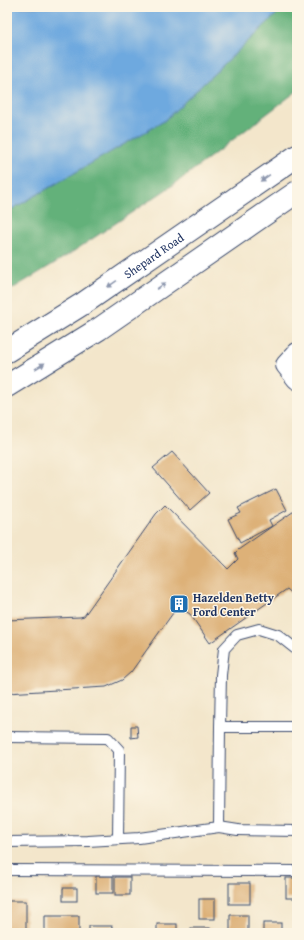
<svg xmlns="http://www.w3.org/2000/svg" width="304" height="940" viewBox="0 0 304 940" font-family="'Gentium Book Plus',serif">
<rect width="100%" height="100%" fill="#fcf5e5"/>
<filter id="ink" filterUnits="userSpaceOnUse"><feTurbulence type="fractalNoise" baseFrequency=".025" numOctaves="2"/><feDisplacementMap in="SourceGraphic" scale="8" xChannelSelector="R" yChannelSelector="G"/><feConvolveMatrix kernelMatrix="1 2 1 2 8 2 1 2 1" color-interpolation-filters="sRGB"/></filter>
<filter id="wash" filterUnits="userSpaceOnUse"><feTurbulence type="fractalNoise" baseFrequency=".012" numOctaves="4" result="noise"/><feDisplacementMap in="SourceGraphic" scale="16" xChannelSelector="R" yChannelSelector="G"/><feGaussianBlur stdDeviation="0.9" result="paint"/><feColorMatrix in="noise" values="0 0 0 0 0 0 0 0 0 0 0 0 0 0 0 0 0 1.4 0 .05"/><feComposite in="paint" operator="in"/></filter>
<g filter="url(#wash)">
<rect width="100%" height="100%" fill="#f3e6cb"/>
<!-- forest -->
<polygon fill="#64b17a" stroke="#40706c" points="284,7 297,7 297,91 176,183 68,255 7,292 7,212 164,121"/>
<!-- water -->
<polygon fill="#6ea9df" stroke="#446c9e" points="7,7 284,7 164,121 7,212"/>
<g id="blocks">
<!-- building -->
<g fill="#ddb178">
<polygon points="172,452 209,493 190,510 153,468"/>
<polygon points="276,489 287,510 269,520 272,526 240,543 228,519 241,513 238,508"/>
<polygon points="165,505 228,569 238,559 235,553 238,550 297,509 297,598 287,589 210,643 190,614 185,611 176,611 173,613 131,672 122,680 106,687 7,693 7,620 80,617 84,616 156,514"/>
<polygon points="131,726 137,726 138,737 131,738"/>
<rect x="96" y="876" width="17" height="17"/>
<rect x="115" y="877" width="15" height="18"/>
<rect x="286" y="878" width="11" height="20"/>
<rect x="229" y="883" width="21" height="21"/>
<rect x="63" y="888" width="14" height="13"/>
<rect x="199" y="899" width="16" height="20"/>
<rect x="7" y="901" width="19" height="32"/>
<rect x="230" y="915" width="18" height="18"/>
<rect x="45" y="916" width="34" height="17"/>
<rect x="263" y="923" width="18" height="10"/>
<rect x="157" y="924" width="20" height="9"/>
<rect x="89" y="926" width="23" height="7"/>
<rect x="191" y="928" width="19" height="5"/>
</g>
</g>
</g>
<g filter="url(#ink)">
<use href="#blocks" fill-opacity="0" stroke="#3b4a6e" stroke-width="1"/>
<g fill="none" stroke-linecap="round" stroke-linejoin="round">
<defs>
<g id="service">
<polyline points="220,727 221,675 224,649 237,635 259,629 278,635 297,650"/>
<polyline points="7,737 108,738 119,750 118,839"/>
<polyline points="219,827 238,830 297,831"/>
<polyline points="7,842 88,841 139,838 219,827 220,727 297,727"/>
<polyline points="7,870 297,871"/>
</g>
<polyline id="minor" points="297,353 286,365 297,379"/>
<g id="trunk">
<path id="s1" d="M7 351 84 303 297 156"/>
<polyline points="7,386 99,329 297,192"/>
</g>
</defs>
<!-- service casing -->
<use href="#service" stroke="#3b4a6e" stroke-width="12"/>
<!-- minor casing -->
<use href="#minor" stroke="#3b4a6e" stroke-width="22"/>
<!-- trunk casing -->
<use href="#trunk" stroke="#3b4a6e" stroke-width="24"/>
<!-- service -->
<use href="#service" stroke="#fff" stroke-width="10"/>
<!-- minor -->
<use href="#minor" stroke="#fff" stroke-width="20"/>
<!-- trunk -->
<use href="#trunk" stroke="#fff" stroke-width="22"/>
</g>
<!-- one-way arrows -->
<defs><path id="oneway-solid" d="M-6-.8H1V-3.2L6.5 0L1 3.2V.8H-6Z"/></defs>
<g fill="#8d97ae">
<use href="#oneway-solid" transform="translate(265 178) rotate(145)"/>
<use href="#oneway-solid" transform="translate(112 284) rotate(145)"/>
<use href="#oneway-solid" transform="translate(161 286) rotate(-35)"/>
<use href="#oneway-solid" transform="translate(40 366) rotate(-32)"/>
</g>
</g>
<!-- icons -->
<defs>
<symbol id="building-square" viewBox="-11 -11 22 22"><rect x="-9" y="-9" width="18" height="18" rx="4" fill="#1f6fb2" stroke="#fcf5e5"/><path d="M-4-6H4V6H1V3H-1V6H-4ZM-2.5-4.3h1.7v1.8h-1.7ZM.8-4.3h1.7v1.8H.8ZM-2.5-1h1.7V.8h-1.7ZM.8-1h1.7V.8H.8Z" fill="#fff"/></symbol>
</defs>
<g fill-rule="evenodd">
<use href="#building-square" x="168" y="593" width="22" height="22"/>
</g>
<g text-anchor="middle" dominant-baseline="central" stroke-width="3" stroke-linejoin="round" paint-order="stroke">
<!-- street labels -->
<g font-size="12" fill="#1b2f5e" stroke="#fcf5e5">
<text stroke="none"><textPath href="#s1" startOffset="175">Shepard Road</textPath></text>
</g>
<!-- poi labels -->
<g font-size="12" font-weight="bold" fill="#1b2f5e" stroke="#fcf5e5" text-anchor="start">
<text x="193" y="597">Hazelden Betty<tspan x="193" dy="14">Ford Center</tspan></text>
</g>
</g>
<!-- margin -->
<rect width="304" height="940" fill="none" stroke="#fcf5e5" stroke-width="24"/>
</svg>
